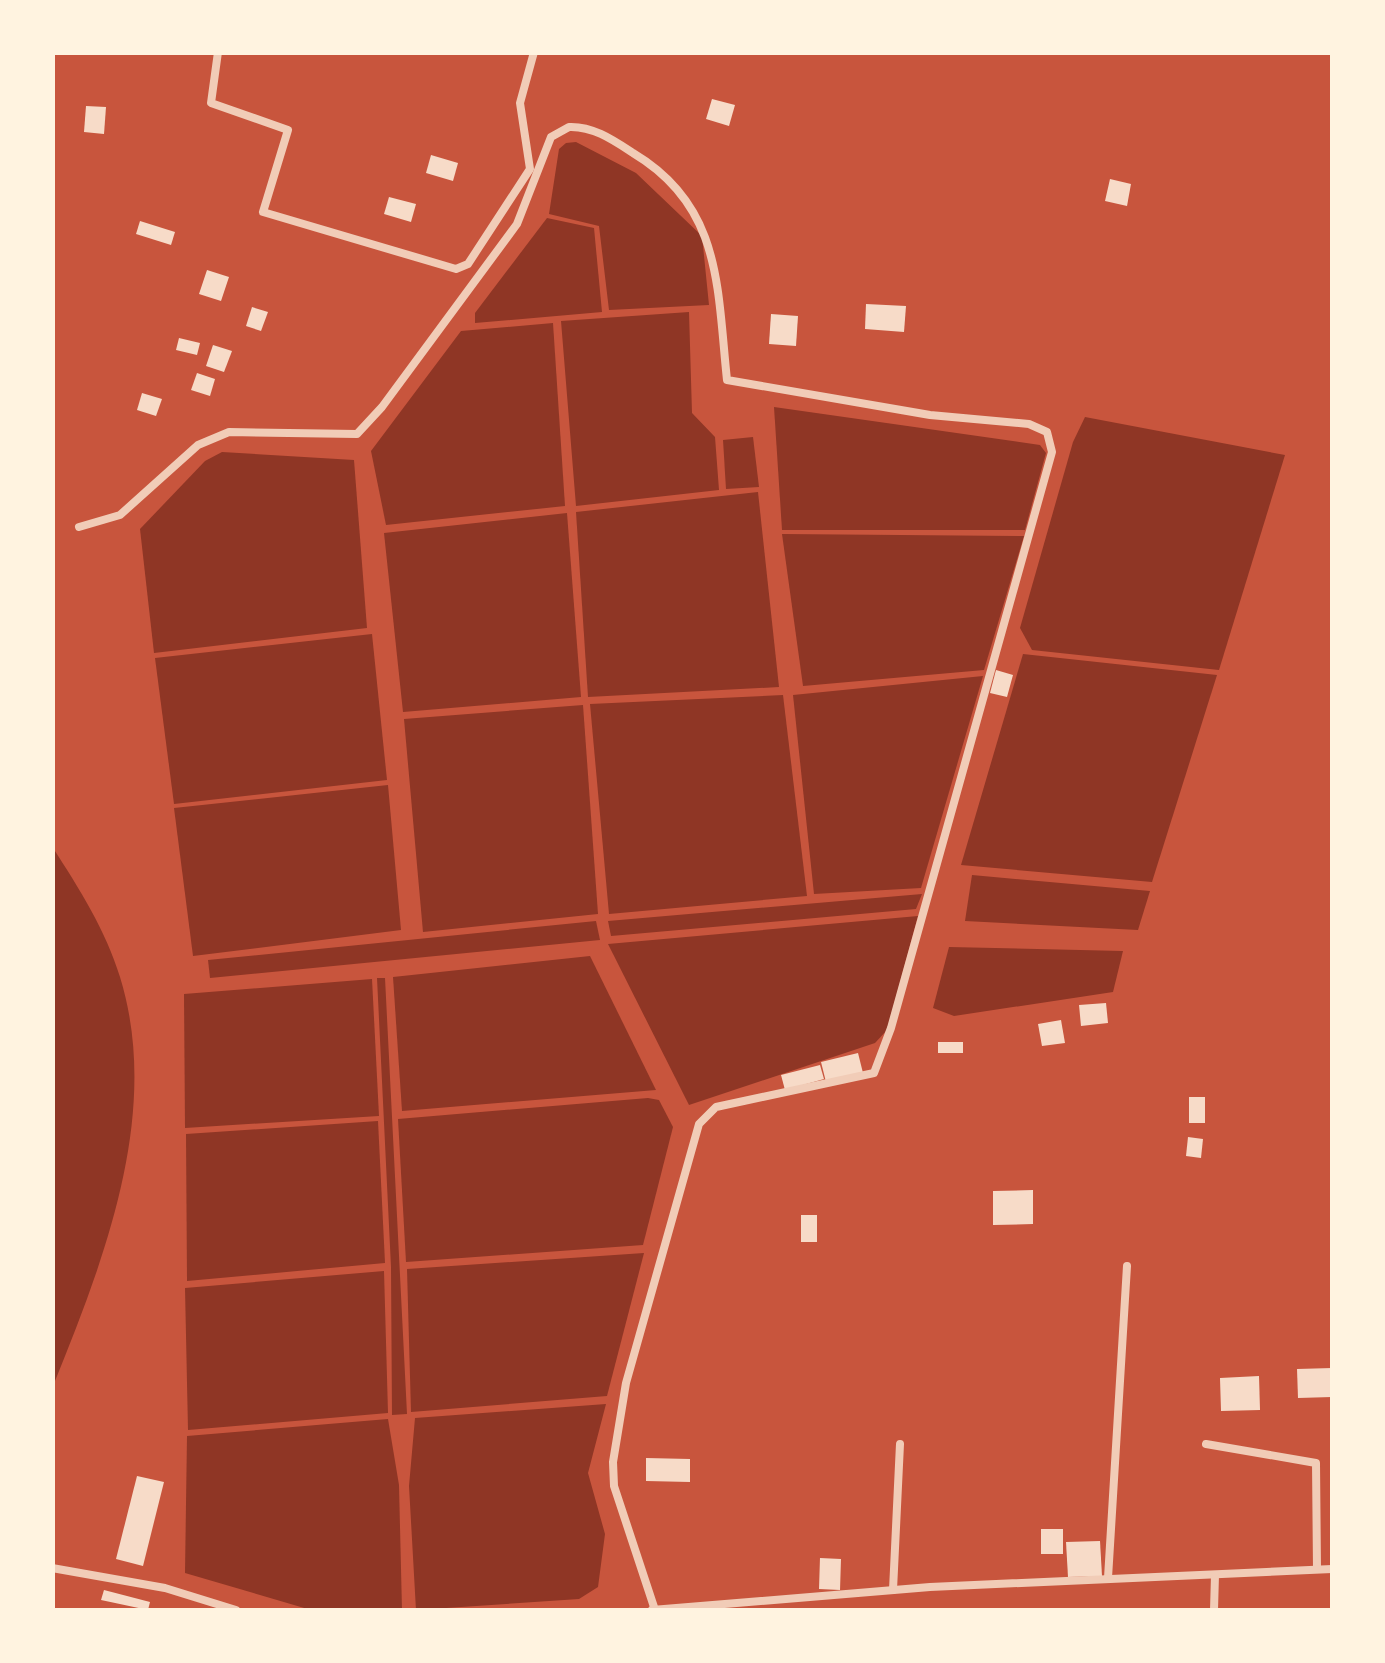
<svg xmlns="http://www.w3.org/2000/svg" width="1385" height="1663" viewBox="0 0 1385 1663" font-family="Poppins,sans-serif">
<rect width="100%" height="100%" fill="#c8553d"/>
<!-- water -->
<g fill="#8f3625">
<polygon points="576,142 636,173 702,236 709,305 609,310 599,226 549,214 559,149 566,143"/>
<polygon points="547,218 594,228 602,312 475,323 475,313"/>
<polygon points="689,312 692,413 715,437 719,490 576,506 561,321"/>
<polygon points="553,323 565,506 386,525 371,451 461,331"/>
<polygon points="774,407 1040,445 1046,453 1025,530 782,530"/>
<polygon points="1085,417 1285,455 1219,670 1032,650 1020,628 1073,442"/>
<polygon points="753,437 759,487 726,489 723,440"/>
<polygon points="222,452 354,460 367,628 154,653 140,529 205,461"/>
<polygon points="758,492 779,687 588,697 576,512"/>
<polygon points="567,513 581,697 403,712 384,533"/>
<polygon points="782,534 1024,536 984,670 803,686"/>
<polygon points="372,634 387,780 174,804 155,658"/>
<polygon points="1023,654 1217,675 1152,882 961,865"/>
<polygon points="983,676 921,888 814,894 793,695"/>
<polygon points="783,695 807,896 609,914 590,704"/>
<polygon points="583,705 598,914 423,932 404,719"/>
<polygon points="388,785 401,930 193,956 174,808"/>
<path d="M53 848C79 888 106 931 120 977 162 1113 104 1260 53 1386Z"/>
<polygon points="972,875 1150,891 1138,930 965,921"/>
<polygon points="922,894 916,909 611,936 608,921"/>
<polygon points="918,916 887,1030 875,1043 689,1105 608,944"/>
<polygon points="596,921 600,940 210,978 208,960"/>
<polygon points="949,947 1123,951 1113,992 954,1016 933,1008"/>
<polygon points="590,956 656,1090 402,1111 393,977"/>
<polygon points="377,978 385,978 407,1414 392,1415 391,1267"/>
<polygon points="372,979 379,1116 185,1128 184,994"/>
<polygon points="648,1098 659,1100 673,1127 643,1245 406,1262 398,1119"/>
<polygon points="378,1121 385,1263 187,1281 186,1134"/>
<polygon points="644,1253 607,1396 411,1412 407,1269"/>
<polygon points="384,1271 388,1413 188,1430 185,1288"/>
<polygon points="606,1404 588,1473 605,1534 598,1587 579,1599 416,1610 409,1486 415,1418"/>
<polygon points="388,1419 399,1485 402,1610 311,1610 185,1573 187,1436"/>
</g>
<!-- building -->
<g fill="#f7dbc8">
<polygon points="712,99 735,105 729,126 706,119"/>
<polygon points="86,106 106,107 104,134 84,132"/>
<polygon points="431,155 458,163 453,181 426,173"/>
<polygon points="1110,179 1131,184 1127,206 1105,201"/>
<polygon points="389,197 416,204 411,222 384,214"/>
<polygon points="140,221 175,232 171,245 136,234"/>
<polygon points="207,270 229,277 221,301 199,294"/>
<polygon points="866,304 906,306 904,332 865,329"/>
<polygon points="252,307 268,312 261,331 246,326"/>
<polygon points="771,314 798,316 796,346 769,344"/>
<polygon points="179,338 200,343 197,355 176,350"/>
<polygon points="213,345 232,351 224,372 206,366"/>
<polygon points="197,373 215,379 210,396 191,390"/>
<polygon points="142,393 162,399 156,416 137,410"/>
<polygon points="996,670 1013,675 1007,697 990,693"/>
<polygon points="1106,1003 1108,1023 1081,1026 1079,1005"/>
<polygon points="1061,1020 1065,1043 1042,1046 1038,1024"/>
<rect x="938" y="1042" width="25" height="11"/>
<polygon points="858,1053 864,1077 827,1086 821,1062"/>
<polygon points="820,1065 824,1079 785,1090 781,1075"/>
<rect x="1189" y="1097" width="16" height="26"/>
<polygon points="1188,1137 1203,1139 1201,1158 1186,1156"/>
<polygon points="1033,1190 1033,1224 993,1225 993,1191"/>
<rect x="801" y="1215" width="16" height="27"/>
<polygon points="1332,1368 1332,1397 1298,1398 1297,1369"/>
<polygon points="1259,1376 1260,1410 1221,1411 1220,1378"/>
<polygon points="646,1458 690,1459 690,1482 646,1481"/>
<polygon points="137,1476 164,1482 143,1566 116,1559"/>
<rect x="1041" y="1529" width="22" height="25"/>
<polygon points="1100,1541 1102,1576 1068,1577 1066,1542"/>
<polygon points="820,1558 841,1559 840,1590 819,1589"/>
<polygon points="104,1590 150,1602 148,1610 101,1600"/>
</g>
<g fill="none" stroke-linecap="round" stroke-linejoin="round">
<!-- minor -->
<g stroke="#f1ccb7" stroke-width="8">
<polyline points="218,52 211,103 288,130 263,212 456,269 468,264 530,169 520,103 534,52"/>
<path d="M79 527 120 515 198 445 229 432 357 434 382 407 517 224 551 137 569 127C593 126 613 140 633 153 722 206 717 287 727 380L930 415 1029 424 1047 432 1052 452 891 1028 874 1073 716 1107 699 1124 626 1383 613 1462 614 1486 655 1610"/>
<polyline points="1206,1444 1316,1463 1317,1569"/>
<polyline points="52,1568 165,1588 236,1610"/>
<polyline points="1108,1578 1127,1266"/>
<polyline points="893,1590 900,1444"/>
<polyline points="652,1610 930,1587 1332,1569"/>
<polyline points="1214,1610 1215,1575"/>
</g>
</g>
<!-- border -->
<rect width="1385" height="1663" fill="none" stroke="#fff3e0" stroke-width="110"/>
</svg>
